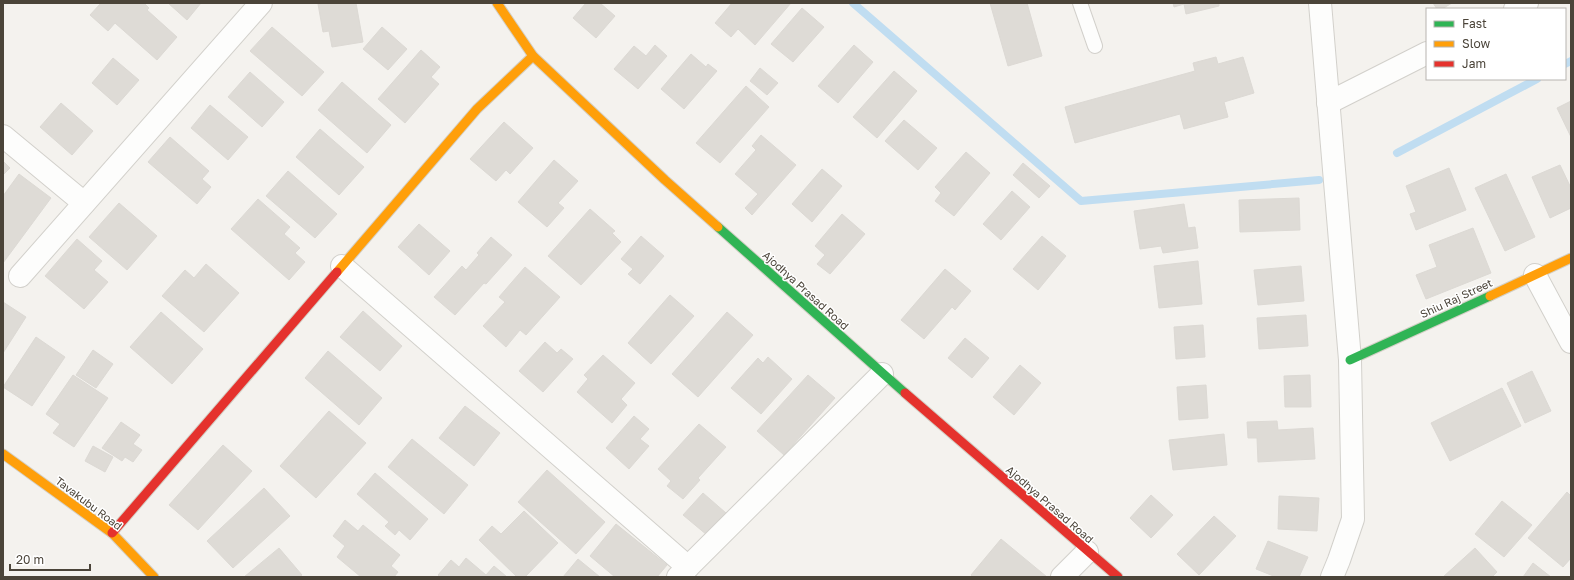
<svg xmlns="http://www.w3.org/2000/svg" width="1574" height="580" viewBox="0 0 1574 580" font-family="'Golos Text',sans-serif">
<rect width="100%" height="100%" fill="#f4f2ee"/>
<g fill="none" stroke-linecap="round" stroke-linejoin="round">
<!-- stream -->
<g stroke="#c0ddf1" stroke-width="8">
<polyline points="853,3 1081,201 1319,180"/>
<polyline points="1565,64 1571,61"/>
<polyline points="1397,153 1537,79"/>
</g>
</g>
<!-- building -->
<g fill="#dedbd6" stroke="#dcd9d4">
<polygon points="101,3 144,3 149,8 147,10 177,37 157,60 115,23 108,31 90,15"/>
<polygon points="168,3 201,3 187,20"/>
<polygon points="324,3 356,3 363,42 332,47 329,31 323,32 318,4"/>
<polygon points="586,3 600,3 615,16 596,38 573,18"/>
<polygon points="732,3 791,3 755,45 738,29 731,37 715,23"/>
<polygon points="990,3 1027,3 1042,56 1008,66"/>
<polygon points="1173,3 1219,3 1219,6 1186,14 1184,4 1174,7"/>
<polygon points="1433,3 1452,3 1442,9 1437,9"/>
<polygon points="802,8 824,27 793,62 771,44"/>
<polygon points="272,27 324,72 302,96 250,51"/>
<polygon points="382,27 407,49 388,70 363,49"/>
<polygon points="655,45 667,56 638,89 614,69 634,46 646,56"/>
<polygon points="854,45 873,62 838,103 818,86"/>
<polygon points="421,50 440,67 431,77 439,84 405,123 378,99"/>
<polygon points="691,54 706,67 708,64 717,71 684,109 661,89"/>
<polygon points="1216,57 1218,64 1243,57 1254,93 1224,102 1228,117 1184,129 1180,114 1075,143 1065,107 1195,71 1193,63"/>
<polygon points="113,58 139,80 117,105 92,83"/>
<polygon points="760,68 778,83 767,95 750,81"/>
<polygon points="894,71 917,91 877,138 853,117"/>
<polygon points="250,72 284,102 262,127 228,97"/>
<polygon points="342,82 391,125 367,153 318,110"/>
<polygon points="746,86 769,107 720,163 696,143"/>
<polygon points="1571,101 1571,137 1557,108"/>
<polygon points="61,103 93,131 72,155 40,127"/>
<polygon points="210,105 248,137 228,160 191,128"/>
<polygon points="904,120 937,148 918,170 885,141"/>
<polygon points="504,122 533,148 510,174 506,170 496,181 470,159"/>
<polygon points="320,129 364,167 339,195 296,157"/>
<polygon points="761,135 796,165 752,215 745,208 758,194 735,174 756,150 752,146"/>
<polygon points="170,137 209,171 202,179 211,187 197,204 148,162"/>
<polygon points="966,152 990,173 954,216 935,201 941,193 935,187"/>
<polygon points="554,160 578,181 558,203 564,208 547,227 518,202"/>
<polygon points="3,161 10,168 3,175"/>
<polygon points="1023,163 1050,186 1039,198 1013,175"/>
<polygon points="1560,165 1571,188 1571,208 1550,218 1532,177"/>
<polygon points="1449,168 1466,210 1416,230 1410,214 1416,212 1406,186"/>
<polygon points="822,169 842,186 812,222 792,204"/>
<polygon points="288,171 337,214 315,238 266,196"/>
<polygon points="19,174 51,198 3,263 3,196"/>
<polygon points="1506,174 1535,237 1505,251 1475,188"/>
<polygon points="1012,191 1030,207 1001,240 983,224"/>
<polygon points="1299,198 1300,230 1240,232 1239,200"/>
<polygon points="258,199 290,227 284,234 300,248 295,253 305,262 289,280 231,229"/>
<polygon points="119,203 157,236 127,270 89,237"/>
<polygon points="1184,204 1188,228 1195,227 1198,248 1163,253 1161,246 1140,249 1134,211"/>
<polygon points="590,209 615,231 612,233 621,242 581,285 548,256"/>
<polygon points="842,214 865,234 830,274 817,264 825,255 815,246"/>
<polygon points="419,224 450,251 429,275 398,247"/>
<polygon points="1473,228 1491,273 1426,299 1416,275 1437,267 1429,245"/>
<polygon points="641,236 664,256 640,284 628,274 633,269 621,259"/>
<polygon points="1042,236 1066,256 1038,290 1013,269"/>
<polygon points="491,237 512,255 486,284 484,283 455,315 434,297 462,266 466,270 479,255 477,253"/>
<polygon points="77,239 102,261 94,270 108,282 84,309 45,276"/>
<polygon points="1198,261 1202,304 1159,308 1154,266"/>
<polygon points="206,264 239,293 204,332 162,296 185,270 194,278"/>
<polygon points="1301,266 1304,301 1258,305 1254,270"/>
<polygon points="525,267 560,297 526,335 520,330 506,347 483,326 505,302 499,297"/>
<polygon points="945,269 971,291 955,310 952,307 924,339 901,320"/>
<polygon points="670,295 694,316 651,364 628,343"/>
<polygon points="3,302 26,317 3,353"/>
<polygon points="363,311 402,346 380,371 340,337"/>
<polygon points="161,312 203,349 172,384 130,347"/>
<polygon points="727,312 753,335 698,397 672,374"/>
<polygon points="1306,315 1308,346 1259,349 1257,318"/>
<polygon points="1203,325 1205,357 1176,359 1174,327"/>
<polygon points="36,337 65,357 32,406 3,387"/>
<polygon points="965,338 989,358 972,378 948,358"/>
<polygon points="545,342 557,353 561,349 573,359 543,392 519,371"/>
<polygon points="93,350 113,364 96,388 76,375"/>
<polygon points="328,351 382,398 359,425 305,378"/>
<polygon points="603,355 635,383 621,399 627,405 612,423 577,392 588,379 584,375"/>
<polygon points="768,357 792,379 761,414 731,388 758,358 763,363"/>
<polygon points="1020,365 1041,383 1014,415 993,397"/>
<polygon points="1532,371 1551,411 1525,423 1507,383"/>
<polygon points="73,375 108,398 74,447 53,433 60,424 46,414"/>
<polygon points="808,375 835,398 784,455 757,431"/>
<polygon points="1310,375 1311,407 1285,407 1284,376"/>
<polygon points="1206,385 1208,418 1179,420 1177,387"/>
<polygon points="1502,388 1521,426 1450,461 1431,423"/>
<polygon points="465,406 500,433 474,466 439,438"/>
<polygon points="329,411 366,443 316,498 280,466"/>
<polygon points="634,416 649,429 640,439 649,446 629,469 606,448"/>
<polygon points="1277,421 1278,430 1313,428 1315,459 1258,462 1257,438 1248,438 1247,422"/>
<polygon points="121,422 140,435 133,444 142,450 133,462 125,457 122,461 102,448"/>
<polygon points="699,424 726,447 698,478 700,480 683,499 667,486 671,481 658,469"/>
<polygon points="1224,434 1227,465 1173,470 1169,440"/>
<polygon points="412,439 468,485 444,514 388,467"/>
<polygon points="223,445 252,471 198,530 169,505"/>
<polygon points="93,446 113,457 105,472 85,461"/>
<polygon points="547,470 605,522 576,554 518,502"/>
<polygon points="375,473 428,519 410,540 399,530 395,535 385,526 389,522 357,494"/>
<polygon points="264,488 290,516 233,568 207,541"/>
<polygon points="1567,492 1571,496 1571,558 1563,567 1528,538"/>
<polygon points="703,493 726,513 707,535 683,515"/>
<polygon points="1151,495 1173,515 1151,538 1130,518"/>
<polygon points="1279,496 1319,498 1317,531 1278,529"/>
<polygon points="1502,501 1532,525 1504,557 1475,534"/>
<polygon points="524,511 558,543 525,577 517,577 479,540 492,526 501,534"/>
<polygon points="1214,516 1236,536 1199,575 1177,554"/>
<polygon points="345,520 358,531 363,525 400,555 391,566 398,572 394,577 361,577 337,557 345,546 333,536"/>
<polygon points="616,524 667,565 657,577 615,577 590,556"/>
<polygon points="1001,539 1047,577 973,577 971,575"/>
<polygon points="1268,541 1308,557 1299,577 1276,577 1256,569"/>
<polygon points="279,548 302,575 299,577 244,577"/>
<polygon points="1475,548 1497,572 1492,577 1443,577"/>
<polygon points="466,558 486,575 494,566 507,577 440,577 438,575 451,560 459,567"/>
<polygon points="578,559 600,577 563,577"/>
<polygon points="1533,563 1551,577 1523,577"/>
</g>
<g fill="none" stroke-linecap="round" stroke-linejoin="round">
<defs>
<polyline id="lane" points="1080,3 1095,46"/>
<g id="street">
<polyline points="1320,3 1350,360 1353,519 1339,560 1332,577"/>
<polyline points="1515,9 1527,3"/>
<polyline points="1328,103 1427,53"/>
<polyline points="3,136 84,203"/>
<polyline points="342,266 688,567"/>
<polyline points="1535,275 1571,342"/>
<polyline points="20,276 261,3"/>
<polyline points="678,577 882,374"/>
<polyline points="1062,577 1087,552"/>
</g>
<g id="fast">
<polyline points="718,227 905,393"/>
<polyline points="1350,360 1490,296"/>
</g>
<g id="slow">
<polyline points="497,3 533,56 665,180 718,227"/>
<polyline points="337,272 477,109 533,56"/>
<polyline points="1490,296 1571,258"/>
<polyline points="3,454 112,533 154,577"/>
</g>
<g id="jam">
<polyline points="905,393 1118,577"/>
<polyline points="112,533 337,272"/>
</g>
</defs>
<!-- lane casing -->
<use href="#lane" stroke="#d2d0cb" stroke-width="16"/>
<!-- street casing -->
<use href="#street" stroke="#d2d0cb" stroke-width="24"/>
<!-- fast casing -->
<use href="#fast" stroke="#d3cfc5" stroke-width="11"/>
<!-- slow casing -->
<use href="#slow" stroke="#d3cfc5" stroke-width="11"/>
<!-- jam casing -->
<use href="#jam" stroke="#d3cfc5" stroke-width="11"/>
<!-- lane -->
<use href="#lane" stroke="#fdfdfc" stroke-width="14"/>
<!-- street -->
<use href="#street" stroke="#fdfdfc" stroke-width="22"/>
<!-- fast -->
<use href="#fast" stroke="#30b455" stroke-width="9"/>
<!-- slow -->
<use href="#slow" stroke="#ff9f0a" stroke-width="9"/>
<!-- jam -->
<use href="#jam" stroke="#e5322d" stroke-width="9"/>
</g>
<g text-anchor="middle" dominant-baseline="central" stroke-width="3" stroke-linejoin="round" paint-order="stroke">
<!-- street labels -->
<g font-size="11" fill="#4b4439" stroke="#fff">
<text transform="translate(806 290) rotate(42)">Ajodhya Prasad Road</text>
<text transform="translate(1456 298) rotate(-25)">Shiu Raj Street</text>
<text transform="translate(89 503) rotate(37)">Tavakubu Road</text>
<text transform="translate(1050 504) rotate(41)">Ajodhya Prasad Road</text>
</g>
</g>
<!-- border -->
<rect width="1574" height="580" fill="none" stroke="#4b4439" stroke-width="8"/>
<!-- legend -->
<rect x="1426" y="8" width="140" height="72" fill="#ffffff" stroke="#b7b4b0"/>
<rect x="1434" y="21" width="20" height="6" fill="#30b455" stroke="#b7b4b0"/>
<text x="1462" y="28" font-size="12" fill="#4b4439">Fast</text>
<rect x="1434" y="41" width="20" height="6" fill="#ff9f0a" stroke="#b7b4b0"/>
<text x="1462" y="48" font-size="12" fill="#4b4439">Slow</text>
<rect x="1434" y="61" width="20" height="6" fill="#e5322d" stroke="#b7b4b0"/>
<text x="1462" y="68" font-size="12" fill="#4b4439">Jam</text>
<!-- scale -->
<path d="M10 564v6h80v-6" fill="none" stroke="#4b4439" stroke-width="2"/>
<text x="16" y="564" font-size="12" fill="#4b4439" stroke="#ffffff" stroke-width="3" paint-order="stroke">20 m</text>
</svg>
